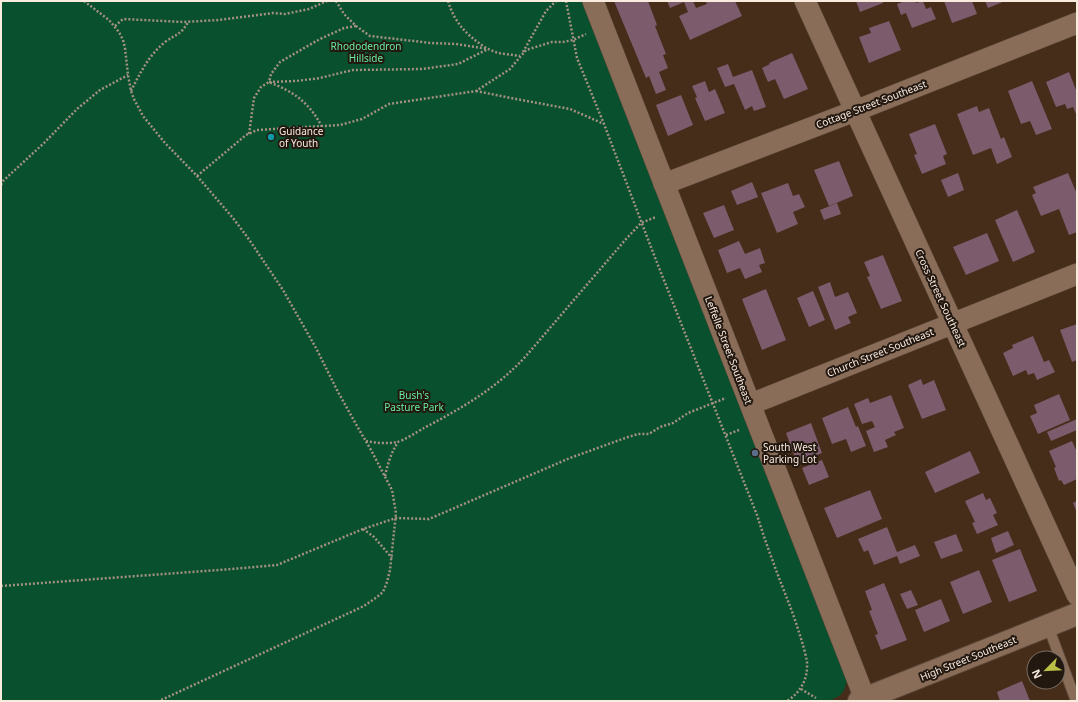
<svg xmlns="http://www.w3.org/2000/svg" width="1078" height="702" viewBox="0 0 1078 702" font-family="'Noto Sans',sans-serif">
<rect width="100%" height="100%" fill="#452d1a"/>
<!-- green -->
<path fill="#08502e" d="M1 1H584L847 681C844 693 841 696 829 701H1Z"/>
<!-- building -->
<g fill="#7b5b6c">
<polygon points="614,1 648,1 657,25 655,26 666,54 663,55 668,68 659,72 666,90 656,94 649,76 646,78"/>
<polygon points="667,1 693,1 696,8 707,4 705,1 735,1 742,16 690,40 679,16 688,12 684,2 670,8"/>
<polygon points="856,1 883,1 883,3 860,12"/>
<polygon points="905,1 915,1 916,3 923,1 926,9 931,7 936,19 912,28 906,13 901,15 897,4"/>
<polygon points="944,1 972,1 977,14 952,23"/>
<polygon points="985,1 1005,1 988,8"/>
<polygon points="889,21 901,50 869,63 859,37 871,33 869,28"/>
<polygon points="792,53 808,89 784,99 775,79 768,82 762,68 770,64 769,63"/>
<polygon points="728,64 733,77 752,70 766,107 754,111 752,106 745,110 734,84 725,87 717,68"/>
<polygon points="1069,72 1076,90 1077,90 1077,113 1076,114 1073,107 1067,109 1065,104 1056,107 1046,82"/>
<polygon points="705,81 709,92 715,89 725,113 705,121 695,98 697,97 692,86"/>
<polygon points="1032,81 1052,129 1036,135 1030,121 1021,124 1008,91"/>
<polygon points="681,95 693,125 668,136 656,105"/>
<polygon points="977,106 979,112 989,108 1001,139 1004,137 1012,157 997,164 991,148 973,155 957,114"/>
<polygon points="935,124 947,154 943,156 946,164 922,174 914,155 917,154 909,134"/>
<polygon points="839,161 853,196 829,206 814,170"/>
<polygon points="958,173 964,190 948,197 941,180"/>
<polygon points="1068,173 1077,194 1077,232 1069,235 1059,209 1041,216 1032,195 1036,193 1033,187"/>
<polygon points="752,182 758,197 737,205 731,191"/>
<polygon points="788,183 793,196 799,194 805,207 793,212 798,224 777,233 761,193"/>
<polygon points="837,203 841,214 824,220 820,210"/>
<polygon points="724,205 734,230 714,238 703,213"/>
<polygon points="1017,210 1035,252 1013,262 995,220"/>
<polygon points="987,233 999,261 966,275 953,247"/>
<polygon points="739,241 745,254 760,248 765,263 759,265 762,272 745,279 740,268 727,273 718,250"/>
<polygon points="883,255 902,301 881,309 867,277 870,276 864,262"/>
<polygon points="830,282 835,297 848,292 857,313 848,317 851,323 835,330 818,287"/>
<polygon points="766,289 786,340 762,350 742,299"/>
<polygon points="813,291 825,320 809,327 797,298"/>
<polygon points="1077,324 1077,360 1072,362 1060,330"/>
<polygon points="1033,336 1044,362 1049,360 1055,372 1037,380 1034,373 1028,375 1026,370 1013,376 1003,353 1013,348 1012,345"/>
<polygon points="921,379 923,385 934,380 946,410 922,419 908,385"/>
<polygon points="1059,394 1070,420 1038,434 1030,416 1037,413 1034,405"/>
<polygon points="891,395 904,428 894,432 896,435 885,440 888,447 874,452 866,431 875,427 872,421 862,424 854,404 868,398 870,403"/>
<polygon points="848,407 856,427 858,426 866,446 851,452 846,439 832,444 822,418"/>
<polygon points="1077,419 1077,430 1051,441 1047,432"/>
<polygon points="811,423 822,453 797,463 786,433"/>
<polygon points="1072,441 1077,452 1077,479 1064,485 1061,480 1059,481 1054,468 1056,467 1049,451"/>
<polygon points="970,451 980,473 935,493 925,472"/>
<polygon points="822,460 829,477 809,485 802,468"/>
<polygon points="870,490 882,519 837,538 824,508"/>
<polygon points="983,493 986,500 990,498 997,513 993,515 998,525 977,534 972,523 975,522 965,501"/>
<polygon points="1077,501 1077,513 1073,503"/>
<polygon points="887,527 897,552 915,545 920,556 900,564 897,556 874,565 868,550 864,552 858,539"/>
<polygon points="1008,531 1014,545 996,553 991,538"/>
<polygon points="956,534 963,551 941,559 934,542"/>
<polygon points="1020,549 1037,591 1009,602 992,560"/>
<polygon points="979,570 992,602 963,614 950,582"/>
<polygon points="884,583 907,640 881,650 875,635 878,634 869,611 872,610 865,591"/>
<polygon points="911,590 918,605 907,609 900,594"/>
<polygon points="941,599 950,621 924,632 915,610"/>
<polygon points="1022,681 1030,701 1000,701 997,692"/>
</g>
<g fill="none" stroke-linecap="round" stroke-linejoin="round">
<defs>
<polyline id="service" points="1048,626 1076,701"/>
<g id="minor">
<polyline points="593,1 865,699"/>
<polyline points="805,1 1077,595"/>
<polyline points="664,184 855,111 1077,23"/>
<polyline points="751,404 1077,274"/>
</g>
<polyline id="tertiary" points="859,701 1077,614"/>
</defs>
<!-- service casing -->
<use href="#service" stroke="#5d4838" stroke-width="12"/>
<!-- minor casing -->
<use href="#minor" stroke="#5d4838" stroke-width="22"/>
<!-- tertiary casing -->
<use href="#tertiary" stroke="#5d4838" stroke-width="24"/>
<!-- path -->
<g stroke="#a49182" stroke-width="2.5" stroke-dasharray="2 2" stroke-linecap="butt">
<polyline points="84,1 109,20 119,32 123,40 125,48 128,75 131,91 134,99 143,116 165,143 197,176 233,218 248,238 283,290 316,348 338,392 357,426 371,450 392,490 396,513 390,570 387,582 383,592 377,597 364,606 159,701"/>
<polyline points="336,1 344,14 356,26 370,36 431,43 456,44 488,49 498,53 520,56"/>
<path d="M448 1C455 24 467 35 486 48"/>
<path d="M566 1 577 58 604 124 654 255 757 515C766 544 777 573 788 601 793 614 798 628 802 642 804 648 806 656 807 662 808 679 801 692 787 701"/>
<polyline points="115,26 123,19 183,22 219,20 273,13 285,14 309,9 327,1"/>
<polyline points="356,26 344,28 320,39 280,62 271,74 269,82 296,81 320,78 336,74 353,70 422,69 458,64 488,49"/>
<polyline points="523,52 546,11 556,1"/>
<path d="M131 91C140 73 149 55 165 42 176 34 181 35 188 22"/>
<polyline points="476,91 516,99 570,109 604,124"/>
<path d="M249 134 254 98 261 87 269 82C294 92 309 102 322 127"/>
<polyline points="197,176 246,135 257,130 340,125 362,119 389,104 476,91 510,69 526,50 552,42 563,42 573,40 586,34"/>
<polyline points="1,185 3,181 44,143 77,109 100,90 128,75"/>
<polyline points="726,435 739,430"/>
<path d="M366 441C376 443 387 444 397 442 403 441 417 432 424 428 462 408 497 388 526 356L626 239 641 223 656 217"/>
<path d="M385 476C388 463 391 453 398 442"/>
<polyline points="363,529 374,537 392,558"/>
<polyline points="1,586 232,569 277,565 363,529 396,518 429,519 570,458 628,437 638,434 649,434 660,427 673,423 688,413 726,398"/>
<polyline points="801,689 816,698"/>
</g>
<!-- service -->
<use href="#service" stroke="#896d58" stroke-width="10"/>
<!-- minor -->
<use href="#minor" stroke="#896d58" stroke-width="21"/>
<!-- tertiary -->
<use href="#tertiary" stroke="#896d58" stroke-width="22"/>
</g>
<!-- markers -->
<circle fill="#0f9aa8" stroke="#231810" stroke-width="1.5" cx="271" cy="137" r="4"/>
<circle fill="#5c6f8a" stroke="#231810" stroke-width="1.5" cx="755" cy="453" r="4"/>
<g text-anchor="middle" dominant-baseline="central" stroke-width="4" stroke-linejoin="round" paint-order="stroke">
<!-- park labels -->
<g font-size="10" fill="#67eca1" stroke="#231810">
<text x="366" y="46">Rhododendron<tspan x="366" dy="12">Hillside</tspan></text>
<text x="414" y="395">Bush's<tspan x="414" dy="12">Pasture Park</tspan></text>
</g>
<!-- street labels -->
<g font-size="10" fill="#faebdf" stroke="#231810">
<text transform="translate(871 104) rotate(-21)">Cottage Street Southeast</text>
<text transform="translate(941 298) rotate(65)">Cross Street Southeast</text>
<text transform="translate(729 350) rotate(69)">Leffelle Street Southeast</text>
<text transform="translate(880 352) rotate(-22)">Church Street Southeast</text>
<text transform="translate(968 658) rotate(-22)">High Street Southeast</text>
</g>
<!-- poi labels -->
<g font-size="10" fill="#faebdf" stroke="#231810" text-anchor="start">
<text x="279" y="131">Guidance<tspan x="279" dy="12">of Youth</tspan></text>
<text x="763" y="447">South West<tspan x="763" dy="12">Parking Lot</tspan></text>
</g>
</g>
<!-- border -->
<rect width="1078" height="702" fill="none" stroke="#faebdf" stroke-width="4"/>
<!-- north arrow -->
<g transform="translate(1046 670) rotate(246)"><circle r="19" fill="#231810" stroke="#796c63"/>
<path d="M0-3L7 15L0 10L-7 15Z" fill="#bac045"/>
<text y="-6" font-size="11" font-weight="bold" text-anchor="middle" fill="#faebdf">N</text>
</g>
</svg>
